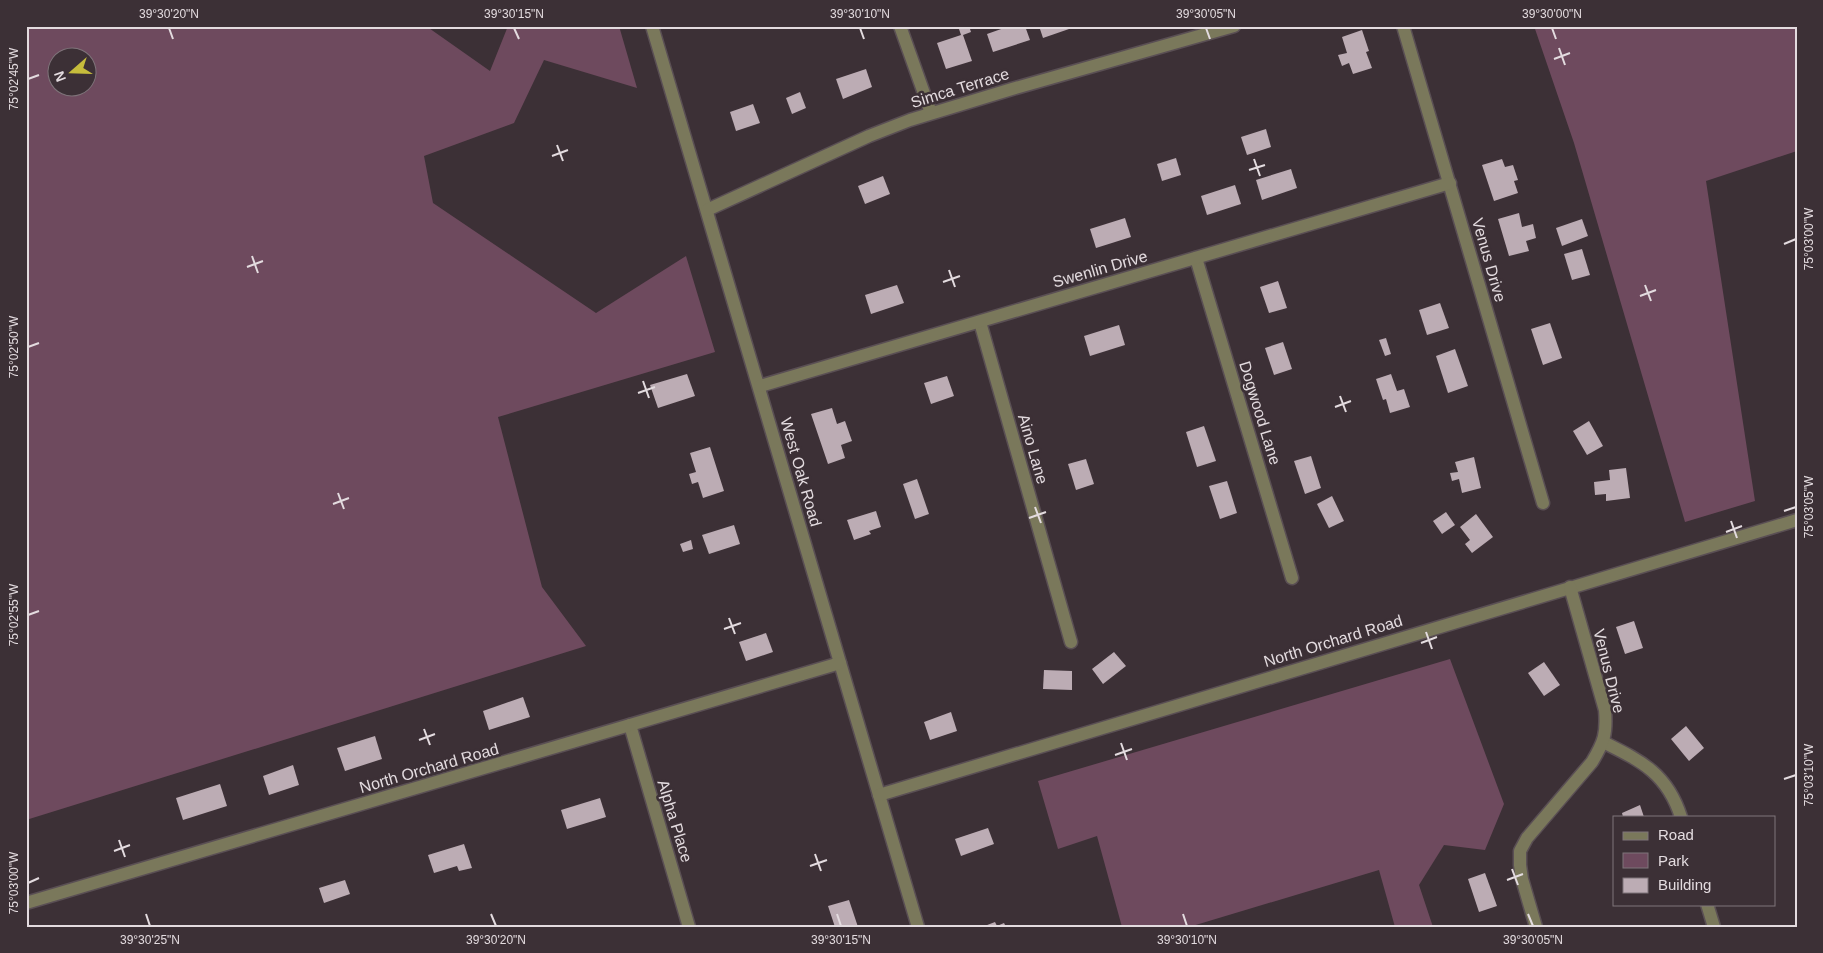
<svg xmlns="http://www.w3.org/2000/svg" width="1823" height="953" viewBox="0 0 1823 953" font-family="Arial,sans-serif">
<rect width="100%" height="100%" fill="#3c3036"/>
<!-- green -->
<g fill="#6e4a5e" fill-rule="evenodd">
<path d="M26 26H426L490 71 508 26H619L637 88 544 60 514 123 424 156 433 203 596 313 686 256 715 352 498 417 542 587 586 646 26 820ZM58 58H88V88H58Z"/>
<polygon points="1534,26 1797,26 1797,151 1706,181 1755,501 1685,522 1574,143"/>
<polygon points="1450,659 1504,804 1485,850 1444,845 1419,885 1433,927 1395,927 1379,870 1189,927 1122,927 1097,836 1058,849 1038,781"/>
</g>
<!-- building -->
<g fill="#bcacb4">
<polygon points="958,26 969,26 971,32 963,35 972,61 946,69 937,43 961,35"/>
<polygon points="1003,26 1025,26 1030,40 993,52 987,34 1004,28"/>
<polygon points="1039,26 1068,26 1069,29 1043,38"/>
<polygon points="1362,30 1369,51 1366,52 1372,68 1353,74 1349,63 1342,66 1338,55 1347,53 1342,37"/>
<polygon points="866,69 872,87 843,99 836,79"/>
<polygon points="800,92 806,108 792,114 786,98"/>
<polygon points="753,104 760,123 736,131 730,112"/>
<polygon points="1266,129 1271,147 1247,155 1241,137"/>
<polygon points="1176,158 1181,175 1162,181 1157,164"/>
<polygon points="1502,159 1505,167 1513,165 1518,180 1514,181 1518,193 1494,201 1482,165"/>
<polygon points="1291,169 1297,188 1262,200 1256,180"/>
<polygon points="883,176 890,194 865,204 858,186"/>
<polygon points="1235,185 1241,204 1207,215 1201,196"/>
<polygon points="1519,213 1522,227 1533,224 1536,238 1526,241 1529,251 1509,256 1498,219"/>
<polygon points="1125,218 1131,237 1096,248 1090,229"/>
<polygon points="1582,219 1588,236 1562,246 1556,228"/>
<polygon points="1582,249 1590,275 1572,280 1564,254"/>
<polygon points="1278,281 1287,308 1269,313 1260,287"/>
<polygon points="897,285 904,303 871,314 865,295"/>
<polygon points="1440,303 1449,328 1427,335 1419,310"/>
<polygon points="1550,323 1562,358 1543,365 1531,329"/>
<polygon points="1119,325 1125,345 1090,356 1084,336"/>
<polygon points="1386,338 1391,354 1385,356 1379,340"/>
<polygon points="1283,342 1292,369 1274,375 1265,348"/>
<polygon points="1455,349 1468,386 1448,393 1436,356"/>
<polygon points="687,374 695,396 658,408 650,385"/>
<polygon points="1391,374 1397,391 1404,389 1410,407 1390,413 1386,399 1383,400 1376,379"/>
<polygon points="947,376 954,396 931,404 924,383"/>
<polygon points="832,408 837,424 845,421 852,441 841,445 845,458 828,464 811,414"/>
<polygon points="1589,421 1603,446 1587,455 1573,431"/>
<polygon points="1204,426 1216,461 1197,467 1186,432"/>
<polygon points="710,447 724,491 703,498 698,482 692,484 689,474 696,472 690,453"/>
<polygon points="1311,456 1321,488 1305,494 1294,461"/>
<polygon points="1474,457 1481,488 1462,493 1459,479 1452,481 1450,473 1458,472 1455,462"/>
<polygon points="1086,459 1094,484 1076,490 1068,464"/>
<polygon points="1626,468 1630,498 1606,501 1606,494 1595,495 1594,482 1610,480 1609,470"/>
<polygon points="917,479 929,514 915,519 903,484"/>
<polygon points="1227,481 1237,513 1220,519 1209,486"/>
<polygon points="1332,496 1344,521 1329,528 1317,504"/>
<polygon points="876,511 881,527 869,531 871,534 854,540 847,520"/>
<polygon points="1446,512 1455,525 1442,534 1433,521"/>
<polygon points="1476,514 1493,537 1472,553 1465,544 1470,540 1460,527"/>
<polygon points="734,525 740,544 709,554 702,535"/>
<polygon points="691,540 693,549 683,552 680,544"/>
<polygon points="1634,621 1643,648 1625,654 1616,627"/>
<polygon points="766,633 773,652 746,661 739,642"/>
<polygon points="1114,652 1126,666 1103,684 1092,669"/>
<polygon points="1544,662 1560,685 1544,696 1528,673"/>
<polygon points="1044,670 1072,671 1072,690 1043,689"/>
<polygon points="523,697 530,717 489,730 483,711"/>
<polygon points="951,712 957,731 930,740 924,722"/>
<polygon points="1686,726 1704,748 1689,761 1671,739"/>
<polygon points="375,736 382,759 345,771 337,748"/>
<polygon points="293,765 299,785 269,795 263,776"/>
<polygon points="220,784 227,806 183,820 176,798"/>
<polygon points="600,798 606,817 567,829 561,810"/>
<polygon points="1640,805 1644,817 1623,817 1622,813"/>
<polygon points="988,828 994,844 961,856 955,839"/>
<polygon points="464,844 472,868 459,871 457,866 434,873 428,855"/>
<polygon points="1485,873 1497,906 1479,912 1468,879"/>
<polygon points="345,880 350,894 324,903 319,888"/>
<polygon points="849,900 858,927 835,927 828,906"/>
<polygon points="995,922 997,926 1004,923 1006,927 982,927"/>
</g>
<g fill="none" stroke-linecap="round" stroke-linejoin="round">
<defs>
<g id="minor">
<polyline points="652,26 918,927"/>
<polyline points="900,26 931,113"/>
<polyline points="1403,26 1543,503"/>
<polyline points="707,210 869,136 910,120 1012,89 1234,26"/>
<polyline points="1196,258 1292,578"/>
<polyline points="980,322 1071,642"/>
<polyline points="760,386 1450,183"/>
<polyline points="630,725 689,927"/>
<path d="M1603 742C1641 761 1667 773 1681 817"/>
<polyline points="879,795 1797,520"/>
<polyline points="26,903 840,663"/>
<polyline points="1707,904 1714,927"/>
<path d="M1536 927 1522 879 1520 865V851L1527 838 1592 762C1604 742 1607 734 1605 710L1570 587"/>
</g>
</defs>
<!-- minor casing -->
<use href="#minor" stroke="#5a4f54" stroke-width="15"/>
<!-- minor -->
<use href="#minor" stroke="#7a785b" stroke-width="12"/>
</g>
<!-- ticks -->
<path fill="none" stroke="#e3dbdf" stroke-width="2" d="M169 28 173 39M514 28 519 39M860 28 864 39M1206 28 1210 39M1552 28 1556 39M1559 48 1565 65M1554 59 1570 53M28 79 39 75M557 145 563 161M552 156 568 150M1254 159 1260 176M1249 170 1265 165M1784 244 1796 239M252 256 258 273M247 267 263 261M949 270 955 287M943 282 960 276M1645 285 1651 301M1640 296 1656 290M28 347 39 343M643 381 649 398M638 393 655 387M1340 396 1346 412M1335 407 1351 401M338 493 344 509M333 504 349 498M1035 507 1041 523M1784 511 1796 507M1029 518 1046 512M1731 521 1737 538M1726 532 1742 526M28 615 39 611M729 618 735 634M724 629 741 623M1426 632 1432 649M1421 643 1437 637M424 729 430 745M419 740 435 734M1121 743 1127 760M1115 755 1132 749M1784 779 1796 775M119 840 125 857M114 851 130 845M815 854 821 871M810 866 827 860M1512 869 1518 885M1507 880 1523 874M28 883 39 878M146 914 150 926M491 914 496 926M837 914 841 926M1183 914 1187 926M1528 914 1533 926"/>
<g text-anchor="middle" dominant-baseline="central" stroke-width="5" stroke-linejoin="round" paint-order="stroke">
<!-- street labels -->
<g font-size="16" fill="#e3dbdf" stroke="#3c3036">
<text transform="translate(960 88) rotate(-17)">Simca Terrace</text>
<text transform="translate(1489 260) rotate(74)">Venus Drive</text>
<text transform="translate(1100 269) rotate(-16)">Swenlin Drive</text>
<text transform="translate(1260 413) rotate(73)">Dogwood Lane</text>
<text transform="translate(1033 449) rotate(74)">Aino Lane</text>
<text transform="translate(801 472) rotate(74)">West Oak Road</text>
<text transform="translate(1333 641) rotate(-17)">North Orchard Road</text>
<text transform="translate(1609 671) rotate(76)">Venus Drive</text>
<text transform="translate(429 768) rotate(-16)">North Orchard Road</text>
<text transform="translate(675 821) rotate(73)">Alpha Place</text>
</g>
</g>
<!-- border -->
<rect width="1823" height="953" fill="none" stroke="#3c3036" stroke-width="55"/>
<!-- legend -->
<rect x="1613" y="816" width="162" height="90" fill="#3c3036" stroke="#7f747a"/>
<rect x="1623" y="832" width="25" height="8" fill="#7a785b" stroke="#7f747a"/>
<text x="1658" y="840" font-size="15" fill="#e3dbdf">Road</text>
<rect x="1623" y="853" width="25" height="15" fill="#6e4a5e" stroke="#7f747a"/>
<text x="1658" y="866" font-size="15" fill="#e3dbdf">Park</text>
<rect x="1623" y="878" width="25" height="15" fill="#bcacb4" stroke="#7f747a"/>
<text x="1658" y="890" font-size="15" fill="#e3dbdf">Building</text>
<!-- north arrow -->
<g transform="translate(72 72) rotate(250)"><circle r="24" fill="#3c3036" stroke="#7f747a"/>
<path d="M0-4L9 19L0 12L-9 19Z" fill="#c6bc3c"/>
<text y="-8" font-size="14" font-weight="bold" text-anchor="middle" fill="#e3dbdf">N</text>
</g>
<rect x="28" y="28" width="1768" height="898" fill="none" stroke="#e3dbdf" stroke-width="2"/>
<g font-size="12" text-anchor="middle" fill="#e3dbdf">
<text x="169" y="18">39°30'20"N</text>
<text x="514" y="18">39°30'15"N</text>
<text x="860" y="18">39°30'10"N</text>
<text x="1206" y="18">39°30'05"N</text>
<text x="1552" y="18">39°30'00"N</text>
<text transform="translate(14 79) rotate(-90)" y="4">75°02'45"W</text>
<text transform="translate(1809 239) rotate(-90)" y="4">75°03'00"W</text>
<text transform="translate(14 347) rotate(-90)" y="4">75°02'50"W</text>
<text transform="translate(1809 507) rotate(-90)" y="4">75°03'05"W</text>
<text transform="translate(14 615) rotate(-90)" y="4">75°02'55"W</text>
<text transform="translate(1809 775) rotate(-90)" y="4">75°03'10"W</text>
<text transform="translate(14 883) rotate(-90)" y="4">75°03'00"W</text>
<text x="150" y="944">39°30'25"N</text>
<text x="496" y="944">39°30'20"N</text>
<text x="841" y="944">39°30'15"N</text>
<text x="1187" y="944">39°30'10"N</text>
<text x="1533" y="944">39°30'05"N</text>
</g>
</svg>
